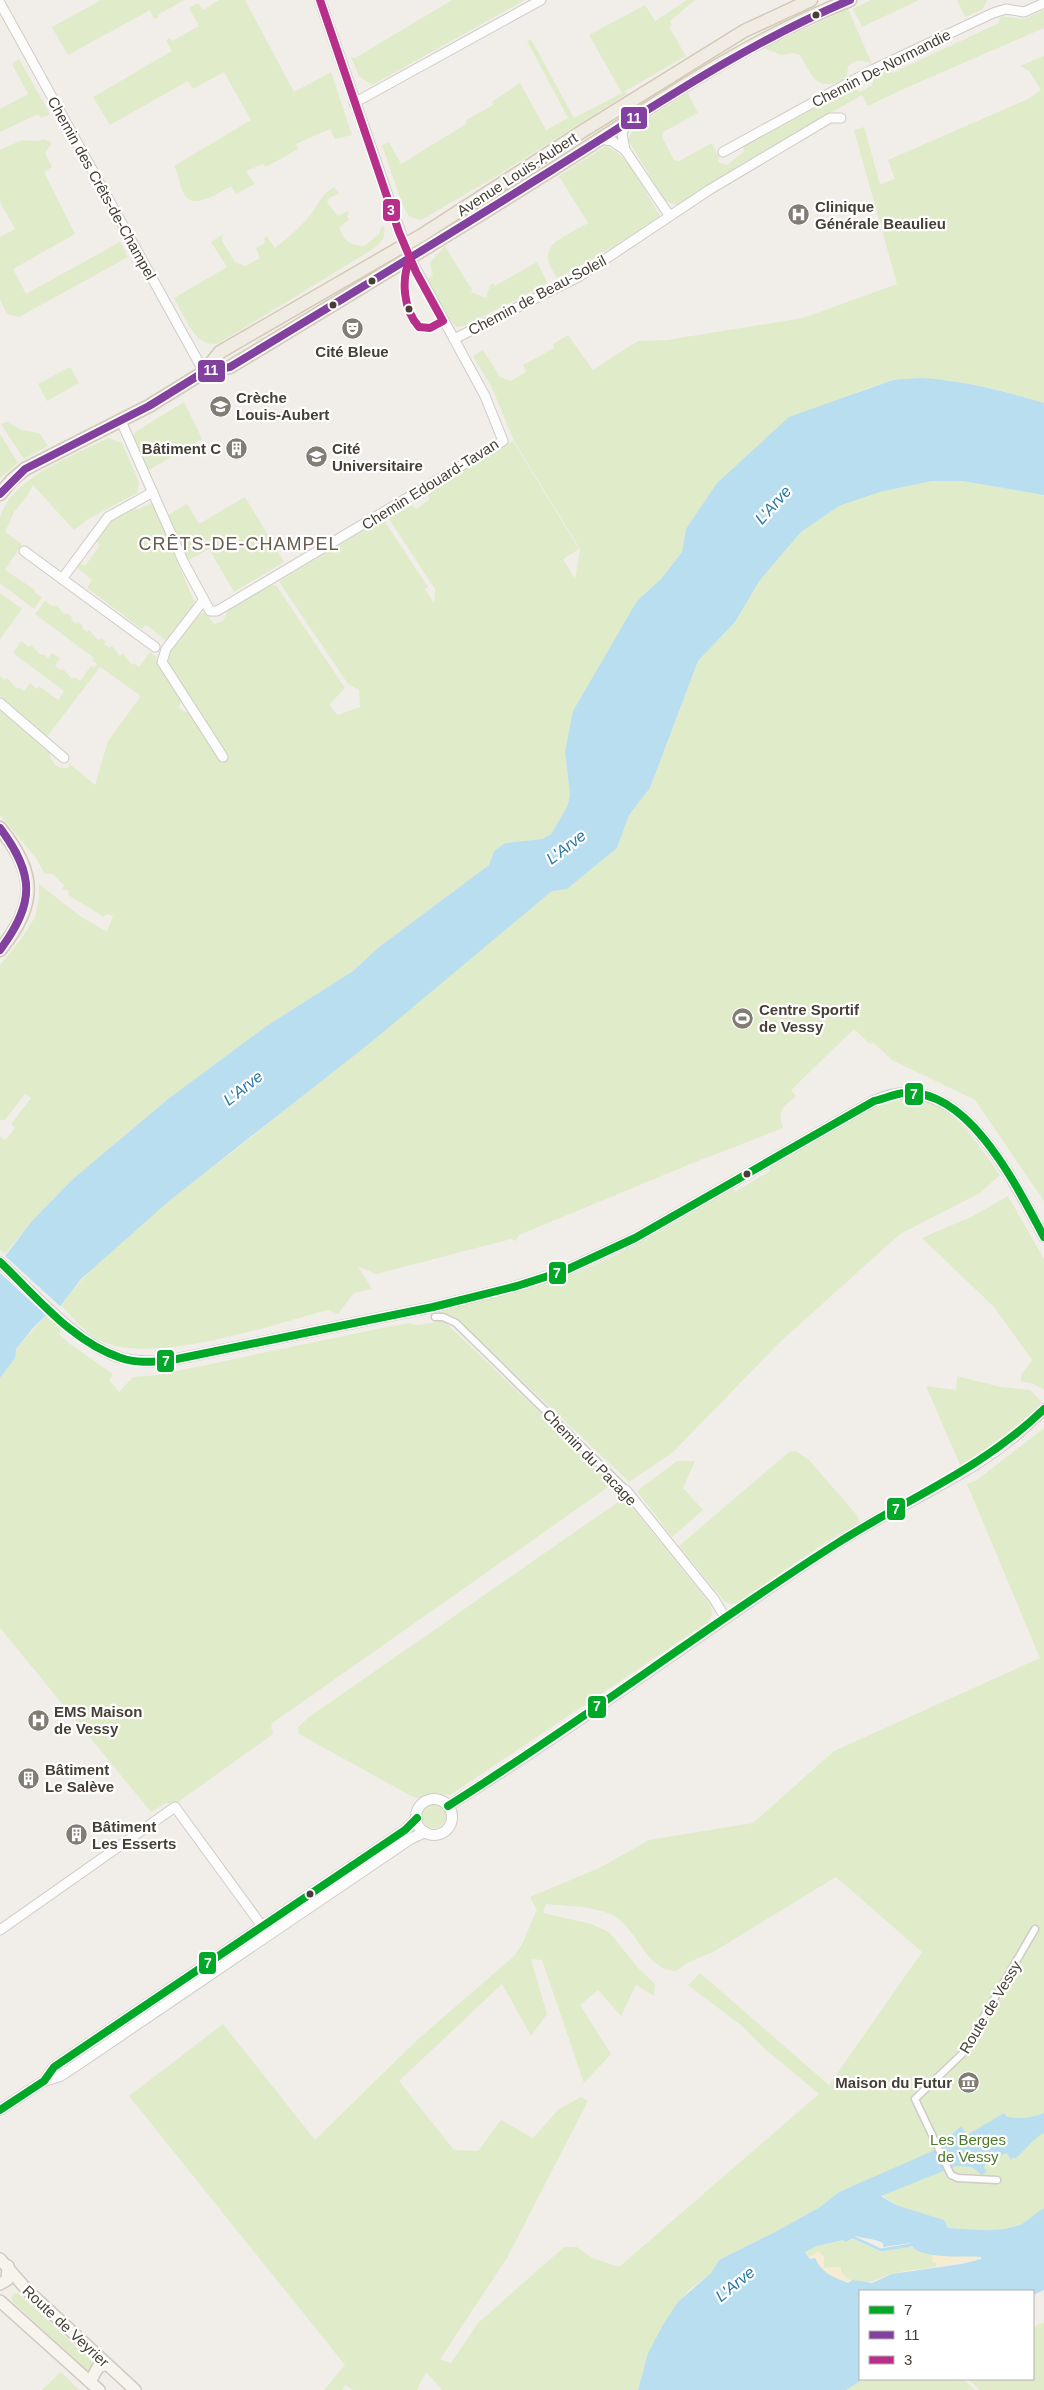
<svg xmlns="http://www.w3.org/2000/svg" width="1044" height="2390" viewBox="0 0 1044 2390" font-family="Helvetica,sans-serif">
<rect width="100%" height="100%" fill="#f1eeea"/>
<!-- green -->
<g fill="#e0ebc9" fill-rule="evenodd">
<polygon points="101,0 184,0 158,15 159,17 154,19 150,10 68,55 52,27"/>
<path d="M219 0H245L294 92 331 72 352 135 335 139 330 129 296 144 298 149 266 167 263 164 246 171 255 184 236 194 231 186C218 193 192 212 183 192 179 183 179 175 174 166L251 120 224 72 193 89 188 81 110 125 93 97 172 51 166 40 170 38 172 41 199 26 189 8 198 3 203 10Z"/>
<polygon points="452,0 525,0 372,85 359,76 351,57 355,58"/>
<polygon points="687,0 695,0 670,21 672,25 669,27 686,56 625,91 627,94 495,177 421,220 409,217 401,201 382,145 389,142 401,164 466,124 466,120 493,105 492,102 520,83 546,130 568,118 527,41 531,39 574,118 622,93 589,35 645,5 655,21"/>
<polygon points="871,0 919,0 862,27 853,9"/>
<polygon points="957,0 987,0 983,9 965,17"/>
<path d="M848 9 872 64C862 60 857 59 848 66L847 78C817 93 814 79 800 55L793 53 781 55 763 48Z"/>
<polygon points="1044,10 1044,28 899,91 868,106 862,95 746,161 677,205 665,201 628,140 634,127 688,93 698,113 663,132 662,137 674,160 679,161 712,143 719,158 718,162 727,165 744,152 743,146 851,86 860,92 872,85 876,73 888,67 892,73 999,23 1000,16 1024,19"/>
<path d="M1044 56V403L995 389 948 380H893L857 392 686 529 682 552 661 579 637 601 565 752 570 795 567 807 551 834 542 839 505 843 494 851 489 865 379 947 353 971 265 1027 168 1099 73 1179 31 1222 5 1254 0 1250V1136L5 1140 15 1128 11 1124 31 1098 25 1094 5 1120H0V965L22 938 35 917 39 898V884L80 916 107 932 113 916 106 914 104 917 68 895 69 891 62 889 64 885 53 874H45L36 858 0 815V710L49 752C52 763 55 768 67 768L70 764 95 785 108 741 141 696 100 667 47 737 0 696V676L5 680 7 678 17 689 18 687 24 691 30 683 37 689 39 686 58 700 64 691 13 653 21 641 29 647 31 645 41 655 43 654 48 658 52 653 60 658 55 666 61 670 63 669 72 679 74 677 80 681 91 666 94 668 97 664 92 660 94 658 35 614 45 601 54 607 56 605 65 615 67 613 72 617 71 620 76 624 78 622 83 625 82 628 87 632 89 630 98 640 101 638 106 642 104 644 109 648 112 646 120 656 123 654 132 665 134 663 139 667 150 652 157 657 156 660 181 700 179 708 185 712H190L166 662C171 645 188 618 205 612L214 624 223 621 228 610 271 585H276L345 688 329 705 338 715 360 707 359 690 348 684 280 583 281 580 383 519 428 587 425 589 434 603 435 589 387 516 409 503 416 509 429 500 428 493 513 441 579 549 563 559 575 579 580 549 514 441 492 388 473 356 483 350 500 377 511 381 526 372 523 365 554 348 553 344 568 335 593 370 638 341 667 340 803 318 897 284 854 130 864 127 880 184 895 179 888 160 1028 99 1041 90 1029 71 1020 66Z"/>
<polygon points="19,59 50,114 41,118 38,114 0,132 0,109 28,94 13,66 13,63"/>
<polygon points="44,139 52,143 45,153 52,167 44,172 75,234 13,269 26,294 120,242 128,257 19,317 7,314 0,299 0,237 15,229 0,202 0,150 22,140 38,141"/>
<path d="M606 146C631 156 646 194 660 216L616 245 558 278C531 245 564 238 588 223L559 176Z"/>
<path d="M334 187 339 193 329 198 327 202 338 216 347 211 349 214 347 216 349 220 339 227C344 241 349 245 364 246L379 234 381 227 384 226C387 242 377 246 365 254L219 343C195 350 184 315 174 298L227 267 211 242 223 234 222 241 235 262 245 266 260 258 256 248 265 243 264 238 267 236 275 248C289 237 303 225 313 211 320 201 322 194 334 187Z"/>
<polygon points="445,246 470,287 473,287 471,292 486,298 490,285 494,283 495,286 537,262 547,282 545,285 464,326 457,327 452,323 427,279 433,276 430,263"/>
<polygon points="70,367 79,383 47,401 38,384"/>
<polygon points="184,402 202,439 147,471 133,439 135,432"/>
<polygon points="7,422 22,430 39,433 48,446 24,459 1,424"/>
<polygon points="0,434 18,463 0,478"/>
<path d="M108 438 122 443 139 482 137 493 88 519 74 530 33 485 28 495 14 512 5 532 22 544 5 570 35 590 34 592 42 597 34 609 0 583C0 566 0 533 0 518 10 478 75 455 108 438Z"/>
<path d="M932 481H962L1044 495V1201L975 1100 892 1060 873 1042 870 1044 854 1029 791 1090 796 1096C783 1108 777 1109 783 1128L688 1165 519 1235 516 1241 511 1239 376 1274 358 1266 372 1289 354 1293 338 1314 328 1310C274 1324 153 1366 101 1341 85 1333 73 1318 61 1305 111 1238 194 1183 259 1131 358 1052 455 972 552 891L567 889 617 848 629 815 650 788 698 661 735 622 760 580 801 532 839 506 880 492Z"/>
<polygon points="245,497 284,562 234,592 209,549 189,560 166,516 187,504 199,524"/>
<polygon points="152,503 195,603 167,642 148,626 145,625 142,629 87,588 92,580 75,566 78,562 85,566 100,545 96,542 112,520 136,508 137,510"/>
<polygon points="0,593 22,609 0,639"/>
<path d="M902 1098C949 1096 976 1141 1000 1175L980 1193 900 1234 779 1343 673 1452 629 1482 458 1320 437 1313C475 1300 514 1294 551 1282 616 1260 675 1223 733 1188L735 1192 770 1171 769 1167 886 1101Z"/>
<polygon points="1008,1196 1044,1259 1044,1390 1034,1384 1021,1381 1021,1375 1032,1360 994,1307 922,1238 973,1216"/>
<polygon points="46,1315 61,1330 59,1334 70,1344 113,1374 109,1380 119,1392 133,1377 158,1375 382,1328 409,1323 417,1325 444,1321 602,1472 611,1485 271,1724 273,1734 174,1805 166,1803 151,1812 0,1628 0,1378 15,1358 16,1349"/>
<polygon points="957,1376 1001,1387 1030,1390 1042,1402 1017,1428 961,1467 926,1386 956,1390"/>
<path d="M1044 1428V2208C1038 2212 1027 2221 1022 2224 999 2234 972 2229 948 2228L944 2220 896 2205 864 2182 839 2192 820 2207 777 2231 719 2260 711 2273 688 2291 672 2312 648 2353 638 2390H442L426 2372 417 2390H353L346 2385 342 2390H324L345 2365 129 2096 223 2024 315 2140 416 2041 514 1956C525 1943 529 1925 537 1910L530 1897 599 1868 649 1840 753 1823 834 1751 1040 1658 967 1484 977 1480ZM836 1877 922 1952 829 2085 700 1973 688 1985 742 2026 765 2049 819 2094 619 2267 592 2258 577 2247H564L478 2323 451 2363 440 2359 507 2258 588 2101 581 2097 559 2109 533 2138 501 2120 478 2151 454 2150 399 2081 502 1984 531 2036 547 2014 531 1959 542 1960 584 2083 611 2054 580 2005 598 1990 621 2016 636 1985 654 1996 655 1984 639 1969 609 1932 591 1924 543 1913 546 1904C567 1906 596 1906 614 1916 638 1929 645 1970 676 1971L687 1963 713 1952Z"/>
<polygon points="795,1451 809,1460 856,1514 859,1519 858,1523 824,1543 738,1603 731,1604 725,1602 679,1546 789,1452"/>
<polygon points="677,1461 695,1461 683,1488 703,1510 672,1537 637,1491"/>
<polygon points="618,1502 628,1503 636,1512 711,1605 712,1615 707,1623 450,1795 432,1793 419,1799 413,1797 299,1734 298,1727 309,1717"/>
<circle cx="434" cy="1816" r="12"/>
<path d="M851 2238 881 2252 901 2247H911L925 2254 932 2253 933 2262 937 2263 936 2267C922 2269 906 2270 892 2274 873 2280 859 2291 841 2273V2267L824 2268 818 2251 810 2257 805 2252 817 2246Z"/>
<polygon points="15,2293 19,2294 94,2363 88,2371 12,2301 12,2297"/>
<polygon points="1044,2322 1044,2390 980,2390 968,2379 1033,2379 1033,2327"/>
<polygon points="61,2372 79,2390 42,2390"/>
<polygon points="864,2379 963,2379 975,2390 846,2390"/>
</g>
<!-- sand -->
<g fill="#f5ecd3">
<polygon points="818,2251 824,2256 824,2268 841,2267 841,2273 851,2281 849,2283 826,2274 820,2269 815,2259 810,2259 810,2257"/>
<polygon points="932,2253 981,2256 981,2259 936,2267 937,2263 933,2262"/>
</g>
<!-- water -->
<g fill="#b9def0" fill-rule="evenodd">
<path d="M920 378C963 380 1003 391 1044 403V495L962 481H932L880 492 839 506 801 532 760 580 735 622 698 661 650 788 629 815 617 848 567 889 552 891 370 1043 169 1201 81 1279 61 1305 46 1315 33 1328 16 1349 15 1358 0 1378V1263L31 1222 73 1179 168 1099 265 1027 353 971 379 947 489 865 494 851 505 843 542 839 551 834 567 807 570 795 565 752 573 711 637 601 661 579 682 552 686 529 717 483 789 417 893 380Z"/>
<path d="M1004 2113 1007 2117C1019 2119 1033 2118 1044 2113V2133C1036 2136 1023 2152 1015 2159L1014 2157 1011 2160 1007 2153 986 2161 984 2168 987 2172 982 2175 972 2167 956 2166 881 2196 896 2205 944 2220 948 2228C972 2229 999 2234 1022 2224 1027 2221 1037 2212 1044 2208V2290L1033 2295V2291H860V2379H864L846 2390H638L648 2353 664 2323 678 2302 711 2273 719 2260 777 2231 820 2207 839 2192 935 2150 961 2126 967 2135ZM856 2236C865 2239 873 2238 883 2243V2247L910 2243C917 2261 965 2255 981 2257V2259L961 2264 892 2274 872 2283 853 2280 848 2283C833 2277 822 2273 815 2258L810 2259 805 2252 817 2246 843 2240 846 2242Z"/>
</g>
<!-- pier -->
<polygon fill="#f1eeea" points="3,1254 62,1308 48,1317 0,1273 0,1258"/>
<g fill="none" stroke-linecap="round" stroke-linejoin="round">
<!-- stream -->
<polyline stroke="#b9def0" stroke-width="3" points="853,2237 881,2250 911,2245"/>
<defs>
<g id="pedestrian">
<polyline points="435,1317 443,1317 456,1323 626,1490"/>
<polyline points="997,2180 958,2178 951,2175 915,2099 962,2054 1035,1929"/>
</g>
<g id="minor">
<polyline points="0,3 204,372"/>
<polyline points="354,103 541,0"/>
<polyline points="627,121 622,134 625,150 669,215"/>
<polyline points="600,139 612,141 625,150"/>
<polyline points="723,152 872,70 993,13 1006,9 1024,12 1044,3"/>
<polyline points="454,339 580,276 709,190 830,118 841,118"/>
<polyline points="121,421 184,563 210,611 217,611 503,441 485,396 410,258"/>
<polyline points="24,551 155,647"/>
<polyline points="62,579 108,517 153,492"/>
<polyline points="203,601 166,649 162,662 223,757"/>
<polyline points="0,703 64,758"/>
<polyline points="626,1490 714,1599 726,1619"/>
<polyline points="0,1930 175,1807 262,1926"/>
</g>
<g id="tertiary">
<polyline points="320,0 407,252"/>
<path d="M0 1262C33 1292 78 1345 121 1358 136 1362 151 1362 167 1361L433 1307 517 1286 564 1271 635 1238 874 1101C959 1062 1011 1178 1044 1237"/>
<circle cx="434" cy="1817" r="18"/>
<path d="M448 1806C581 1724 705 1629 836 1544 906 1499 986 1471 1044 1409"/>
<polyline points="44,2081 54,2067 405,1830 417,1818"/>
<polyline points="0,2110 44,2081 60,2076 77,2065 410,1839 425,1832"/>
</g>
<g id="secondary">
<polyline points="0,2259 28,2291 135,2390"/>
<polyline points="0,2284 7,2280 8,2266"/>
<polyline points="0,2301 99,2390"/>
<polyline points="90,2382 98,2367 107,2364"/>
</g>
<g id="primary">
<polyline points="204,372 220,352 422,235 586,129 744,31 811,0"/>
<path d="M0 494 12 480 25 469 149 406 204 372 230 367C339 301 447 236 555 168 654 105 741 43 850 0"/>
<path d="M0 828C37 873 37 905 0 950"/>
</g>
</defs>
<!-- pedestrian casing -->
<use href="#pedestrian" stroke="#cfccc7" stroke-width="9"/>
<!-- minor casing -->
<use href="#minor" stroke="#cfccc7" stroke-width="11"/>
<!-- tertiary casing -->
<use href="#tertiary" stroke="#cfccc7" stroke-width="12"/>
<!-- secondary casing -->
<use href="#secondary" stroke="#d0cbc1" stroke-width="14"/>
<!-- primary casing -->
<use href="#primary" stroke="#d3c9b7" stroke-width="15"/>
<!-- pedestrian -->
<use href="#pedestrian" stroke="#fdfcfc" stroke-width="6"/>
<!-- minor -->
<use href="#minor" stroke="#fdfcfc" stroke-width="9"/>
<!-- tertiary -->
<use href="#tertiary" stroke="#fdfcfc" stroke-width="10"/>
<!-- secondary -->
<use href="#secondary" stroke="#f7f4ee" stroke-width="11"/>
<!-- primary -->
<use href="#primary" stroke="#f1ece3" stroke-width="12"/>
<defs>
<g id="bus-1">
<path d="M0 1262C36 1296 72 1342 121 1358 135 1363 152 1362 167 1361L433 1307 517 1286 564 1271 635 1238 874 1101C883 1099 894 1094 904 1093 970 1088 1018 1189 1044 1237"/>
<path d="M448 1806C580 1723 704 1628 836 1544 908 1498 981 1470 1044 1409"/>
<polyline points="0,2110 44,2081 54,2067 405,1830 417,1818"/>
</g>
<g id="bus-2">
<path d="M0 494 25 469 149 406 204 372 230 367C338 302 445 237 552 170 650 109 743 45 850 0"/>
<path d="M0 828C35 875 35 903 0 950"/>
</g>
<path id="bus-3" d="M320 0 399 232 416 272 443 321 430 328 419 327C403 309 401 280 410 258"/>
</defs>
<!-- bus-1 casing -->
<use href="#bus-1" stroke="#fff" stroke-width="11"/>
<!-- bus-2 casing -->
<use href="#bus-2" stroke="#fff" stroke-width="11"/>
<!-- bus-3 casing -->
<use href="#bus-3" stroke="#fff" stroke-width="11"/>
<!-- bus-1 -->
<use href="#bus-1" stroke="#00a828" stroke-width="8"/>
<!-- bus-2 -->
<use href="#bus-2" stroke="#82419e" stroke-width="8"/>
<!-- bus-3 -->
<use href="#bus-3" stroke="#b82f89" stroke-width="8"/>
</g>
<!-- icons -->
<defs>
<symbol id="hospital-disc" viewBox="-11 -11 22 22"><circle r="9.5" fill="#827c74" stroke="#fff"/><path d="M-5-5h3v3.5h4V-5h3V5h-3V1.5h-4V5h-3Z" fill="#fff"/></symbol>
<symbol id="theatre-disc" viewBox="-11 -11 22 22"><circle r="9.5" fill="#827c74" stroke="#fff"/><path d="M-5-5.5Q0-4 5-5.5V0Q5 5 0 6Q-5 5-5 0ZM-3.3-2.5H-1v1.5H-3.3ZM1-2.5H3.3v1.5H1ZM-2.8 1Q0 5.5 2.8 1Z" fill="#fff"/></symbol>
<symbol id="school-disc" viewBox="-11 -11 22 22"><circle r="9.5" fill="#827c74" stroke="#fff"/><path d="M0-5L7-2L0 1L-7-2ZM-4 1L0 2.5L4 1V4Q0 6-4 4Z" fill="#fff"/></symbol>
<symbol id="building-disc" viewBox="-11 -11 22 22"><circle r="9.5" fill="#827c74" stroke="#fff"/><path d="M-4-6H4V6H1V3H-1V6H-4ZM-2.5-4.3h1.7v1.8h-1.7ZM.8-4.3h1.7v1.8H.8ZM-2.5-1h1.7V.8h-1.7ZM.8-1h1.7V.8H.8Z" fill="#fff"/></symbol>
<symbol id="university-disc" viewBox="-11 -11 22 22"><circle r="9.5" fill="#827c74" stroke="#fff"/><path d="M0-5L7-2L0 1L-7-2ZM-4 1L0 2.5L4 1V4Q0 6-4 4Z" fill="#fff"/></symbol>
<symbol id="stadium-disc" viewBox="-11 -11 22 22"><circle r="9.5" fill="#827c74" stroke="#fff"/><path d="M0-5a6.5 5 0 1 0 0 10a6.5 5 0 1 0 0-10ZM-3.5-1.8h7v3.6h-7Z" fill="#fff"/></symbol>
<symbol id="museum-disc" viewBox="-11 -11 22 22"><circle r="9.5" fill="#827c74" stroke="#fff"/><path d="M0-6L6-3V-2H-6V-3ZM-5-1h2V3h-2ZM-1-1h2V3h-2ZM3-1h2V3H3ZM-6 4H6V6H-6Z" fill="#fff"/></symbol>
</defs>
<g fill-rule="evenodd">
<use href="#hospital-disc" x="786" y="202" width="25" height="25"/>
<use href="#theatre-disc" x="340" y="316" width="25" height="25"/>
<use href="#school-disc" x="208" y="394" width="25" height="25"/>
<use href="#building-disc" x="224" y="436" width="25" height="25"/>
<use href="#university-disc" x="304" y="444" width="25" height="25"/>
<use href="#stadium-disc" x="730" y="1006" width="25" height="25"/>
<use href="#hospital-disc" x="26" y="1708" width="25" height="25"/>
<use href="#building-disc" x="16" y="1766" width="25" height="25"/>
<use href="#building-disc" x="64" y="1822" width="25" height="25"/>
<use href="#museum-disc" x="956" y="2070" width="25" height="25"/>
</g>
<!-- markers -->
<g fill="#473f35" stroke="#fff" stroke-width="2">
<circle cx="816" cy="15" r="4.5"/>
<circle cx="372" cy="281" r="4.5"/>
<circle cx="333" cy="305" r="4.5"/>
<circle cx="409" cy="309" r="4.5"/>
<circle cx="747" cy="1174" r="4.5"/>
<circle cx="310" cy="1894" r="4.5"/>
</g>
<g text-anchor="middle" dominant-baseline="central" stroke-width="4.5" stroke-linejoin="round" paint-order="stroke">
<!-- street labels -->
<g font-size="15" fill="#473f35" stroke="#fff">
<text transform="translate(881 68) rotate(-27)">Chemin De-Normandie</text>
<text transform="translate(517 174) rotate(-33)">Avenue Louis-Aubert</text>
<text transform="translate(102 188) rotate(61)">Chemin des Crêts-de-Champel</text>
<text transform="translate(537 295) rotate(-28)">Chemin de Beau-Soleil</text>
<text transform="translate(430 484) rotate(-32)">Chemin Edouard-Tavan</text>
<text transform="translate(590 1457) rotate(46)">Chemin du Pacage</text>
<text transform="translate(990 2007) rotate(-59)">Route de Vessy</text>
<text transform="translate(66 2326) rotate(43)">Route de Veyrier</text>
</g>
<!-- poi labels -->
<g font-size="15" font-weight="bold" fill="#473f35" stroke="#fff" text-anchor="start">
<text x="815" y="206">Clinique<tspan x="815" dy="17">Générale Beaulieu</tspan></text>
<text x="352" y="351" text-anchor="middle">Cité Bleue</text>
<text x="236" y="397">Crèche<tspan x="236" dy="17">Louis-Aubert</tspan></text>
<text x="221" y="448" text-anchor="end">Bâtiment C</text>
<text x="332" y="448">Cité<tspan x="332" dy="17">Universitaire</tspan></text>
<text x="759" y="1009">Centre Sportif<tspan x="759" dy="17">de Vessy</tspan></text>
<text x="54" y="1711">EMS Maison<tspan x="54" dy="17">de Vessy</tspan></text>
<text x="45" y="1769">Bâtiment<tspan x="45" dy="17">Le Salève</tspan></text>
<text x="92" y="1826">Bâtiment<tspan x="92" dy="17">Les Esserts</tspan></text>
<text x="952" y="2082" text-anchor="end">Maison du Futur</text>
</g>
<!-- park labels -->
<g font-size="15" fill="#4c7b27" stroke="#fff">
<text x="968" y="2139">Les Berges<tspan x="968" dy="17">de Vessy</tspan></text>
</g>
<!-- water labels -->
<g font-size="16" font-style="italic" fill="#2879a6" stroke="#fff">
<text transform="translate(773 505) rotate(-48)">L'Arve</text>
<text transform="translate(566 847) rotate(-37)">L'Arve</text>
<text transform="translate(243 1088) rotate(-38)">L'Arve</text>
<text transform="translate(735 2284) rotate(-39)">L'Arve</text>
</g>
<!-- quarter labels -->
<g font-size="18" letter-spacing="1" fill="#6a5c4c" stroke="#fff">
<text x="239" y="544">CRÊTS-DE-CHAMPEL</text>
</g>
</g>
<g stroke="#fff" stroke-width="2">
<rect x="620" y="106" width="28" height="24" rx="5" fill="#82419e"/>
<rect x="382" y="198" width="19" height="24" rx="5" fill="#b82f89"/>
<rect x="197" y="359" width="29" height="24" rx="5" fill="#82419e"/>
<rect x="904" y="1082" width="20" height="24" rx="5" fill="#00a828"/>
<rect x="548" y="1261" width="19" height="24" rx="5" fill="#00a828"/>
<rect x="156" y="1349" width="19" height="24" rx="5" fill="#00a828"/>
<rect x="886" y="1497" width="20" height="24" rx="5" fill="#00a828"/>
<rect x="587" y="1695" width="20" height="24" rx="5" fill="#00a828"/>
<rect x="198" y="1951" width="19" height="24" rx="5" fill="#00a828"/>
</g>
<g font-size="14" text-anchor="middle" font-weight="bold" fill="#fff">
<text x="634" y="123">11</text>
<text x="391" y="215">3</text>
<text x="211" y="375">11</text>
<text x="914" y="1099">7</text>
<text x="557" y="1278">7</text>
<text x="166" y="1366">7</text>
<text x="896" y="1514">7</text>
<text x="597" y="1711">7</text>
<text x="208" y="1968">7</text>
</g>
<!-- legend -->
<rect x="859" y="2290" width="175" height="90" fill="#ffffff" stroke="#b5b2ae"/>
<rect x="869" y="2306" width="25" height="8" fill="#00a828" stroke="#b5b2ae"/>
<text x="904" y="2315" font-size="15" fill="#473f35">7</text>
<rect x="869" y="2331" width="25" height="8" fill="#82419e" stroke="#b5b2ae"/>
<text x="904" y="2340" font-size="15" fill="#473f35">11</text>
<rect x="869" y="2356" width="25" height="8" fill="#b82f89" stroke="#b5b2ae"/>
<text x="904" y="2365" font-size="15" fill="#473f35">3</text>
</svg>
